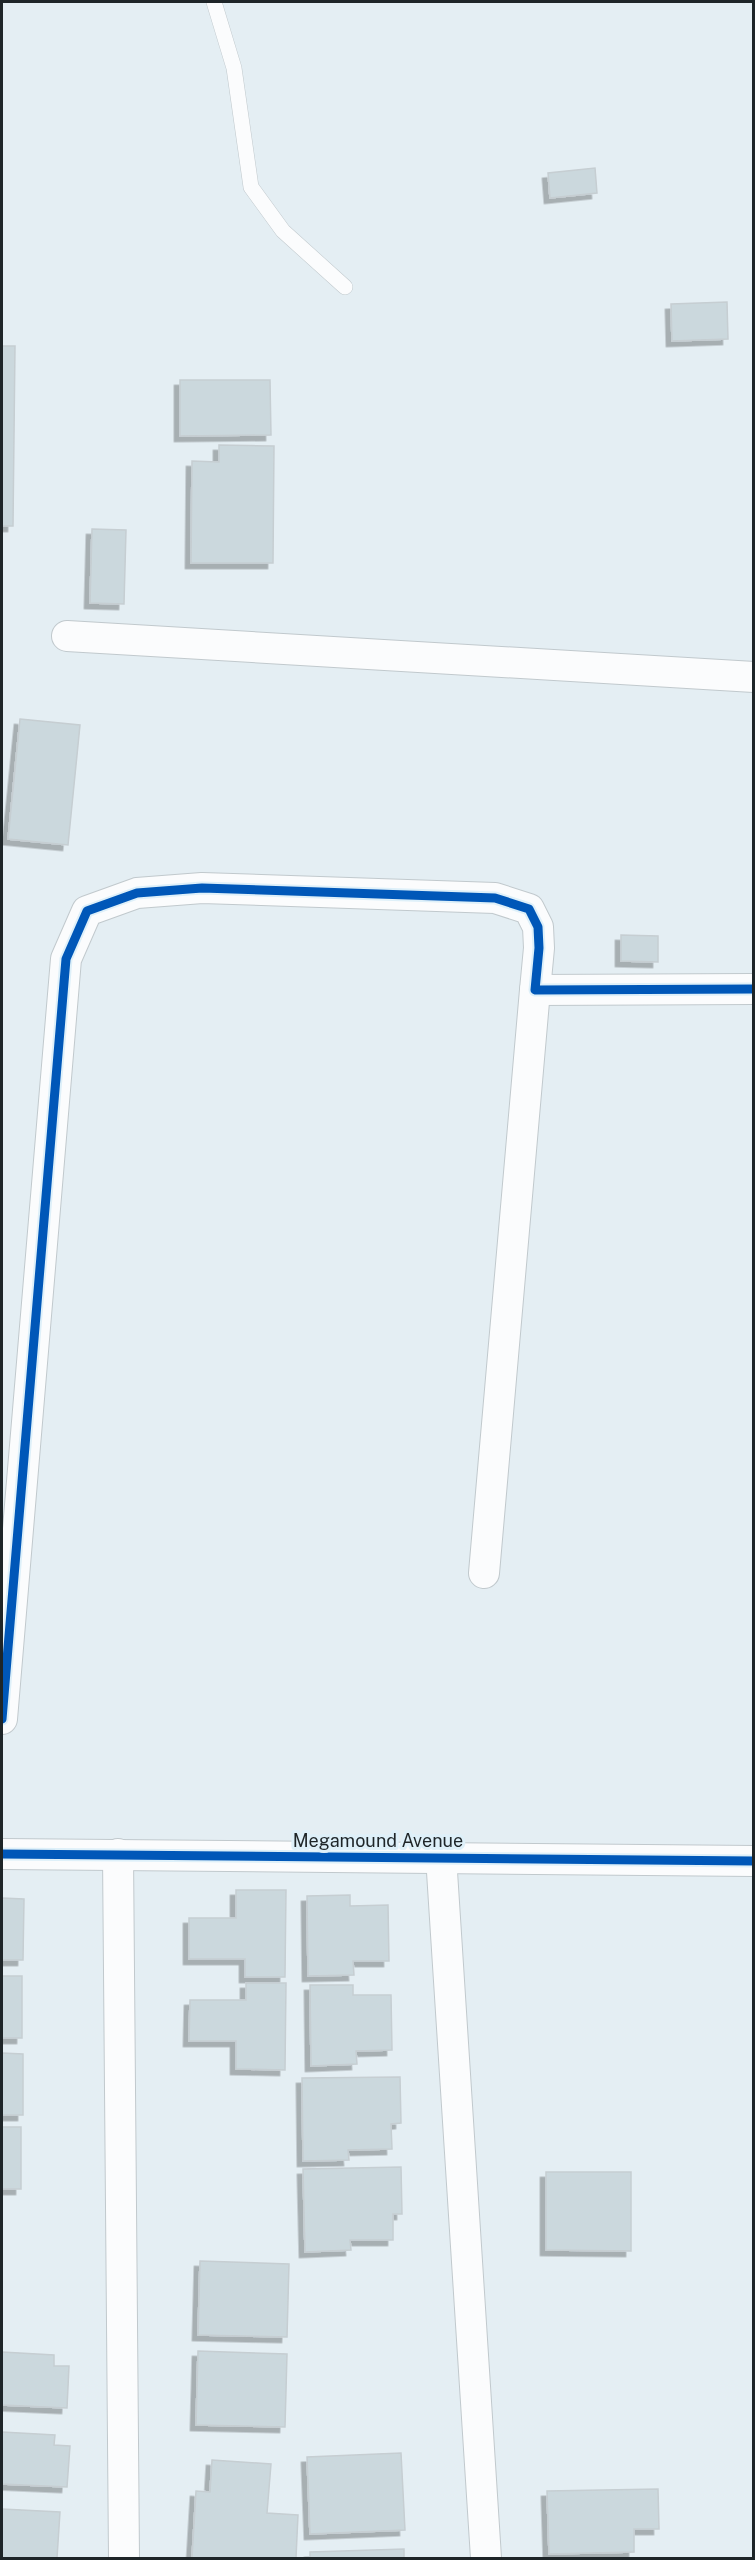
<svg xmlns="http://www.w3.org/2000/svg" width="755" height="2560" viewBox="0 0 755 2560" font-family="'Public Sans',sans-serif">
<defs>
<filter id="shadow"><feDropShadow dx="-5.5" dy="5.5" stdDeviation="0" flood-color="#0004"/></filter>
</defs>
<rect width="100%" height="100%" fill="#e4eef3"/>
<!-- building -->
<g fill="#cbd8dd" stroke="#c6ced2" stroke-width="1.5" filter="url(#shadow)">
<polygon points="595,168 597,193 550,198 548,173"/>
<polygon points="727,302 728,339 672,341 671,304"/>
<polygon points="2,346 15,346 13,526 2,526"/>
<polygon points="180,380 270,380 271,435 180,436"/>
<polygon points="219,445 274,446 273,563 191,563 192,461 219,462"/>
<polygon points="92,529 126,530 124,604 90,603"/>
<polygon points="20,719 80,725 68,845 8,839"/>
<polygon points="621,935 658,936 658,962 621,961"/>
<polygon points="236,1890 286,1890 285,1977 245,1977 245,1959 189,1959 189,1918 236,1918"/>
<polygon points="350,1895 350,1906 388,1905 389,1961 353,1961 354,1975 308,1976 307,1896"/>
<polygon points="2,1898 24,1899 23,1960 2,1960"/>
<rect x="2" y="1976" width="20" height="62"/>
<polygon points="246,1983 286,1983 285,2070 236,2069 236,2041 189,2041 190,2000 246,2000"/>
<polygon points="310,1985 353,1985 353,1995 391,1995 392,2050 356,2051 357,2064 311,2066"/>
<polygon points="2,2053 23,2054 23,2115 2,2115"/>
<polygon points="400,2077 401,2123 391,2124 392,2149 348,2150 349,2160 303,2161 302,2078"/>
<rect x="2" y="2127" width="19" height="62"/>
<polygon points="401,2167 402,2214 393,2214 393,2240 350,2240 351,2250 305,2252 303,2169"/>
<polygon points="546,2172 631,2172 631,2251 546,2250"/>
<polygon points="200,2261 289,2264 287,2337 198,2335"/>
<polygon points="198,2351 287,2354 285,2427 196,2425"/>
<polygon points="2,2352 54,2355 54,2366 69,2366 67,2408 2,2405"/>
<polygon points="2,2432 55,2435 54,2445 70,2446 67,2487 2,2484"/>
<polygon points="401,2453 405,2530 310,2534 307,2457"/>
<polygon points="212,2460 271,2464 267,2513 298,2515 296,2558 192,2558 196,2491 210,2492"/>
<polygon points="658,2489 659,2529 634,2529 634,2552 549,2554 547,2491"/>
<polygon points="2,2509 60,2512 57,2558 2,2558"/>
<polygon points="404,2549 404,2558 310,2558 310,2552"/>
</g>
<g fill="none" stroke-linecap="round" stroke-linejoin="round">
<defs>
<polyline id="service" points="214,2 234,68 251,187 283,231 345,287"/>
<g id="minor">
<polyline points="67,636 754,677"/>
<polyline points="484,1573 535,990"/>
<polyline points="2,1719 66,959 87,911 137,893 202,888 495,898 529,909 538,927 539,948 535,990 754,989"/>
<polyline points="2,1854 754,1861"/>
<polyline points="118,1854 124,2558"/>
<polyline points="441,1856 486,2558"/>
</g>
</defs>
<!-- service casing -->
<use href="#service" stroke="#c1c9cd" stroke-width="16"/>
<!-- minor casing -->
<use href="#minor" stroke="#c1c9cd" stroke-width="32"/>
<!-- service -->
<use href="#service" stroke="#fbfcfd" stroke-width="15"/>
<!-- minor -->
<use href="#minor" stroke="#fbfcfd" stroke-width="30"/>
<defs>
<g id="cycleway">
<polyline points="2,1719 66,959 87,911 137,893 202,888 495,898 529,909 538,927 539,948 535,990 754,989"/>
<polyline points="2,1854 754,1861"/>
</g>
</defs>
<!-- cycleway casing -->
<use href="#cycleway" stroke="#def0f9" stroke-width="13"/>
<!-- cycleway -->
<use href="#cycleway" stroke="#0057b8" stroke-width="9"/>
</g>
<g text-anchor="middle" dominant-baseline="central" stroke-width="6" stroke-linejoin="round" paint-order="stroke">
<!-- street labels -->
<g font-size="18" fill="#1e2528" stroke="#def0f9">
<text x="378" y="1840">Megamound Avenue</text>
</g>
</g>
<!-- border -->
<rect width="755" height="2560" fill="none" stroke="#1e2528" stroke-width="6"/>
</svg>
